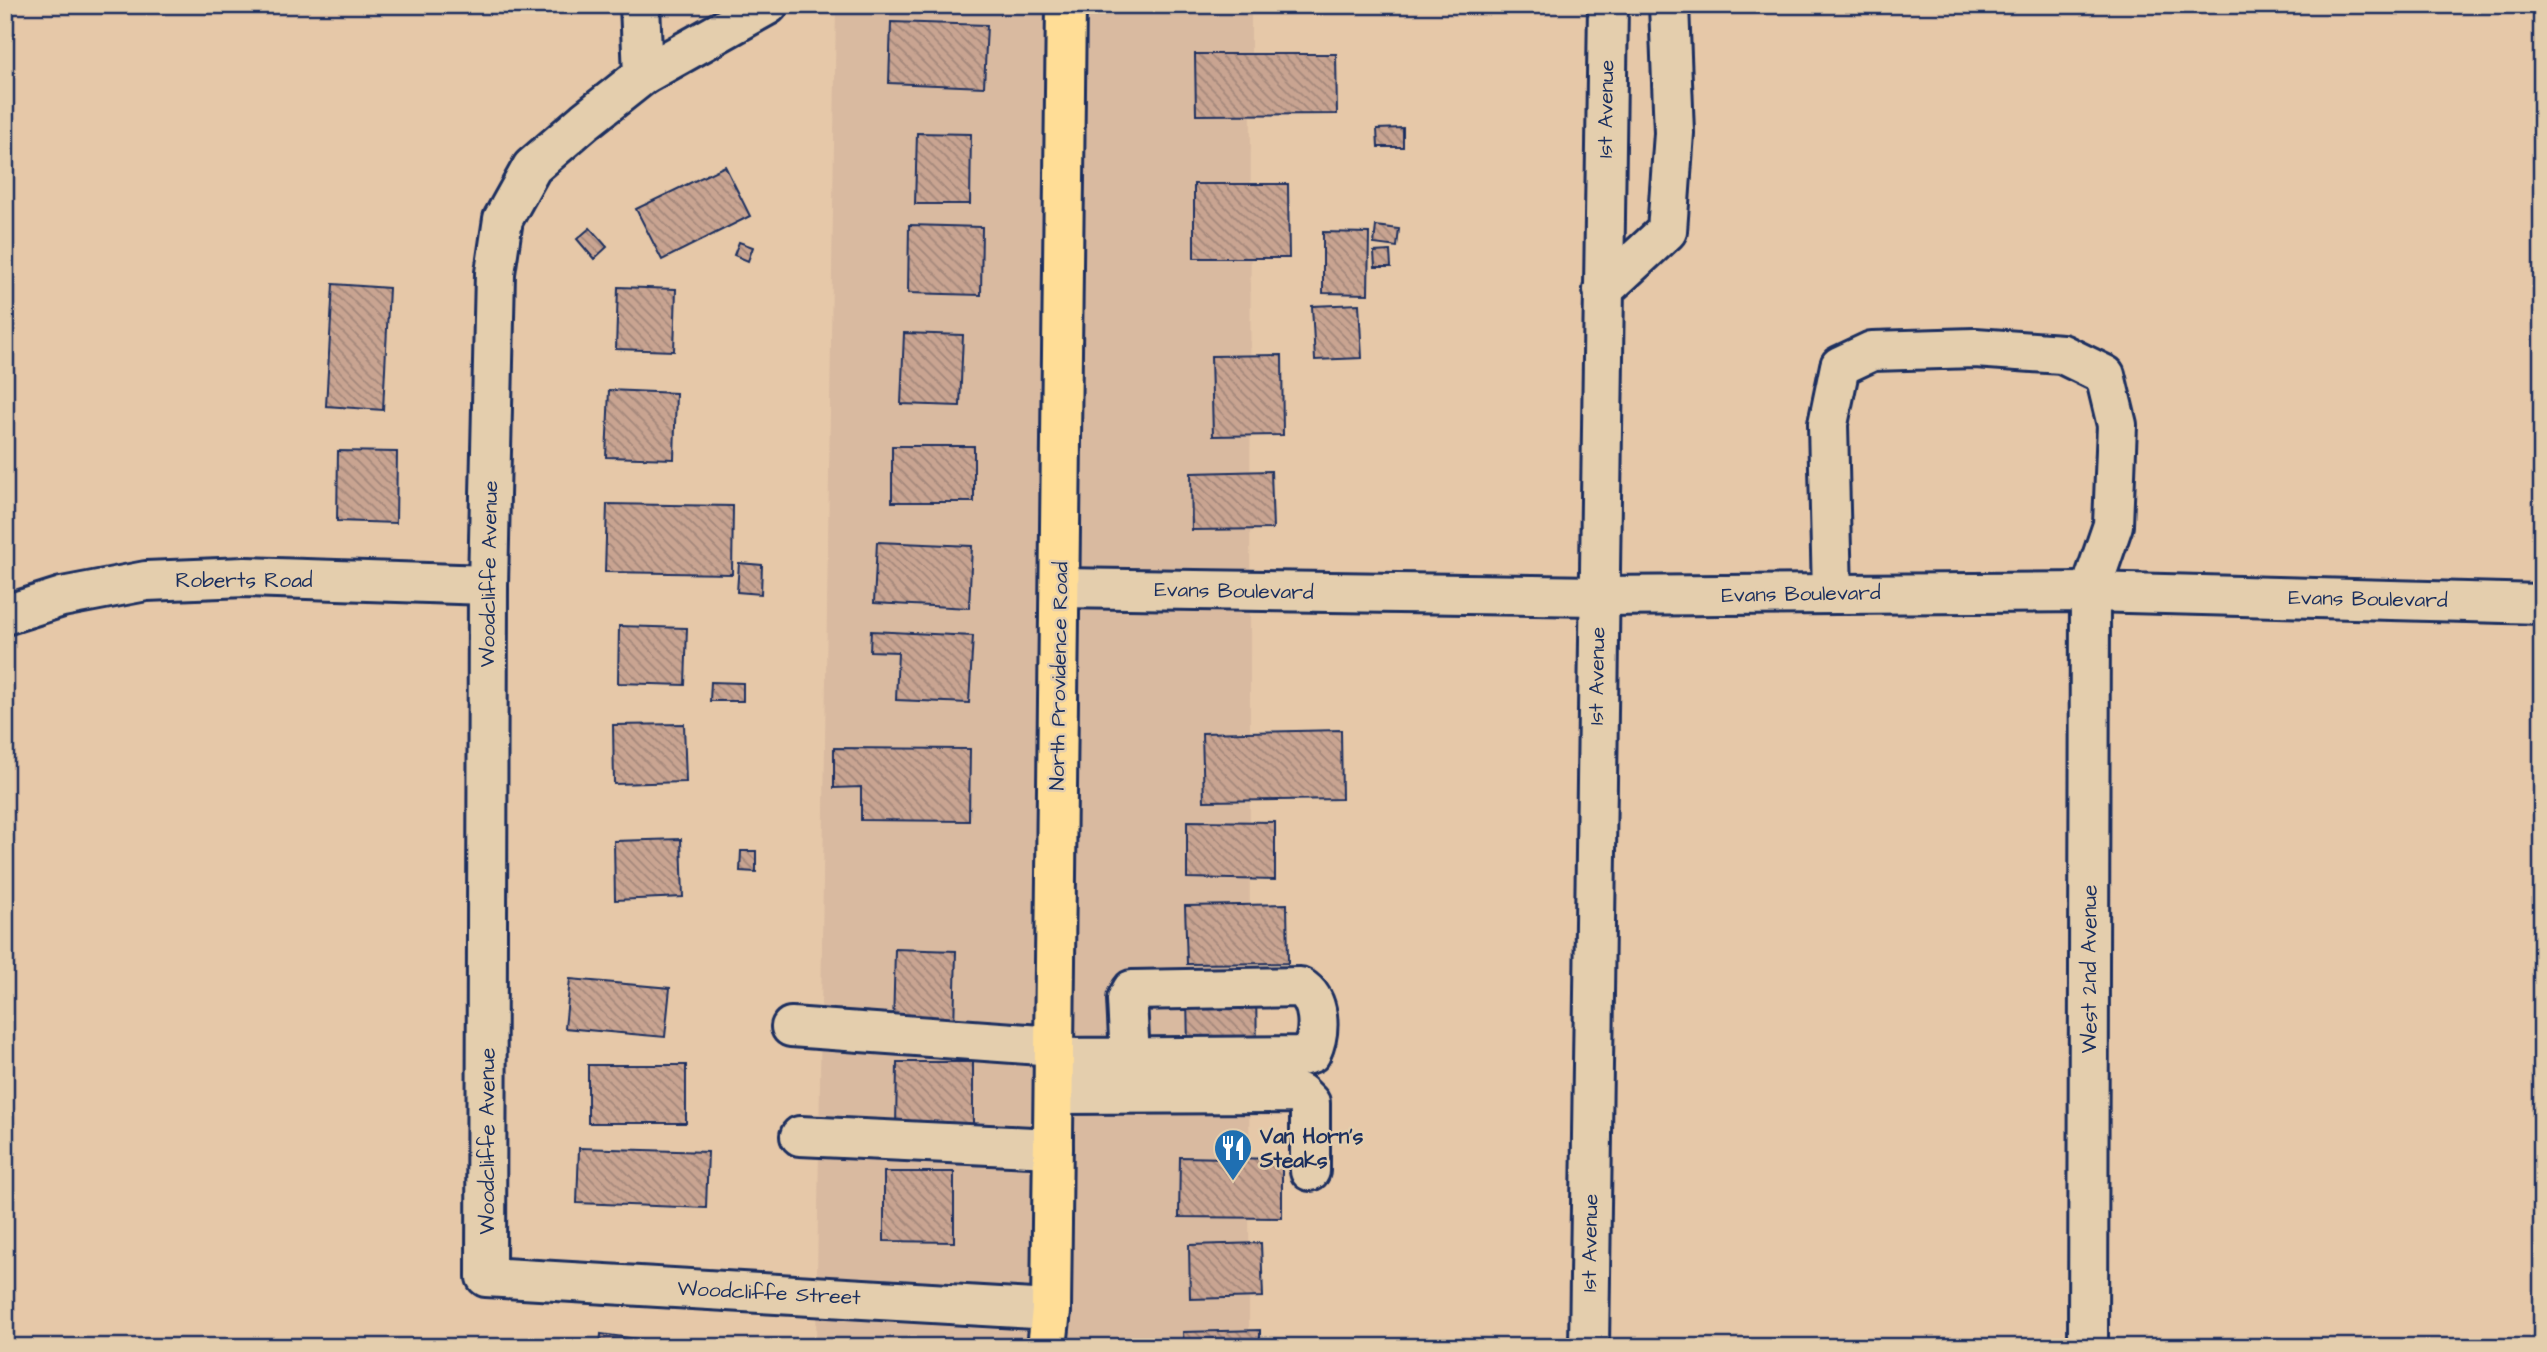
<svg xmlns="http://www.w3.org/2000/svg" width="2547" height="1352" viewBox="0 0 2547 1352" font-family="'Architects Daughter',sans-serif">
<defs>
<pattern id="building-back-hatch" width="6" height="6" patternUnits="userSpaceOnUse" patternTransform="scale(1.75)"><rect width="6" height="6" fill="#c9a491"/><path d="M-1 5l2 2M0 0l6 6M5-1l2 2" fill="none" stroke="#a2867a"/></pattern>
</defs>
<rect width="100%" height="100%" fill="#e6c8a8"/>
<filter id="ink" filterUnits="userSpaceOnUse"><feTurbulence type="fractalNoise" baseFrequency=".0143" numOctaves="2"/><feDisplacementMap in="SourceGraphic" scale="14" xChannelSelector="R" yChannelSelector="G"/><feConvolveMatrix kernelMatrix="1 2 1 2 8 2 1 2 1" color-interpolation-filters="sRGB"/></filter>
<g filter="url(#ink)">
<!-- built -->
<polygon fill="#d9baa0" points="836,5 1251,5 1249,1347 816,1347"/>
<!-- building -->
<g fill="url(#building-back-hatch)" stroke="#1b2f5e" stroke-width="2">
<polygon points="891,22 987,25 984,87 889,83"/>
<polygon points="1195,54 1336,54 1337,114 1196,115"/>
<polygon points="1403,128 1403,147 1378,147 1377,129"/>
<polygon points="917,133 971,134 970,204 915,204"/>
<polygon points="725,166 750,216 662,260 636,209"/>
<polygon points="1194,184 1288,184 1289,258 1194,258"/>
<polygon points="909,225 982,227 981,295 908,293"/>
<polygon points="1376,226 1399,229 1397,247 1374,244"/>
<polygon points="590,228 607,247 594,259 577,239"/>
<polygon points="1323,232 1369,233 1368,294 1323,293"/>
<polygon points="739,242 753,247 748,261 734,255"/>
<polygon points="1390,251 1391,267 1375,267 1374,252"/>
<polygon points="333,284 389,288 383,410 326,406"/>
<polygon points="618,287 676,289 674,351 616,349"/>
<polygon points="1359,304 1362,358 1315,360 1312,306"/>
<polygon points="904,333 963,335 960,406 901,404"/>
<polygon points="1282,355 1283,435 1213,436 1211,356"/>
<polygon points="609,390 676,393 674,459 606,457"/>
<rect x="892" y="446" width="82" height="56"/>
<polygon points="338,451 397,452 396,523 337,521"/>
<polygon points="1271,471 1273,529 1192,530 1191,473"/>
<polygon points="607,504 733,506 732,574 605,572"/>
<polygon points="877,542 972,546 969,608 874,603"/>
<polygon points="739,563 762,565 761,594 737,592"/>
<polygon points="619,626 687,628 685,685 618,683"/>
<polygon points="871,631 973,636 969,703 896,700 898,652 870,651"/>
<polygon points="711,682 743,683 743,701 710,701"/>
<polygon points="684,724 686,782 614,784 613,725"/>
<polygon points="1341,730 1342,799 1204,801 1202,733"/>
<polygon points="834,748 970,749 969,821 861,820 861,787 834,788"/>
<polygon points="1187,821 1275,822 1275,880 1187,878"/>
<polygon points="681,839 683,897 615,900 614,841"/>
<polygon points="741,851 756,851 756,872 740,871"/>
<polygon points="1287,904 1288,963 1187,964 1185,906"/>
<polygon points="895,949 956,951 954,1029 893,1027"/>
<polygon points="570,979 670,988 665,1037 565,1028"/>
<polygon points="1256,994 1257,1048 1188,1049 1187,995"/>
<polygon points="897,1062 973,1062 973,1130 896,1129"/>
<rect x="588" y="1065" width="98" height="58"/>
<polygon points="579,1148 708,1152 706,1208 577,1203"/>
<polygon points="1180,1157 1282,1159 1282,1218 1179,1217"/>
<polygon points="884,1172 954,1172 954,1242 884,1241"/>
<polygon points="1261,1243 1263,1297 1190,1299 1189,1245"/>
<polygon points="1260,1330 1260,1347 1184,1347 1183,1332"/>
<polygon points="601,1334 696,1347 600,1347"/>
</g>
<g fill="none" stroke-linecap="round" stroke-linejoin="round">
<defs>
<g id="minor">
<polyline points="640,5 643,75"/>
<polyline points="768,5 643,75 585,121 532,167 503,219 495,273 488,585 486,1277 1051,1310"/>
<polyline points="1603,290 1667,231 1674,133 1669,5"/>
<polyline points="1060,588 1598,596 2090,592 2542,604"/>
<polyline points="1832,594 1828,424 1840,366 1872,351 1975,348 2062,354 2105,375 2117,425 2113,525 2090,592 2088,1347"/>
<polyline points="5,615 62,597 146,581 245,577 488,585"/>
<polyline points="791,1027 1055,1046"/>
<path d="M1054 1058 1301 1056 1311 1053C1321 1032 1321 999 1300 987L1132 990 1127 999 1130 1058"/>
<polyline points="1054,1094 1300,1093 1310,1103 1310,1171"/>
<polyline points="800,1136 1053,1148"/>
<polyline points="1589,1347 1608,5"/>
</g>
<polyline id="major" points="1047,1347 1051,1310 1066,5"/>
</defs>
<!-- minor casing -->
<use href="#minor" stroke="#1b2f5e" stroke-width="44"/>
<!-- major casing -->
<use href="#major" stroke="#1b2f5e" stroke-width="44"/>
<!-- minor -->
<use href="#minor" stroke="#e4cead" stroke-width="38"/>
<!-- major -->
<use href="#major" stroke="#ffdd96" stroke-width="38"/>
</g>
</g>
<!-- icons -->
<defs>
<symbol id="restaurant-pin" viewBox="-11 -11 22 30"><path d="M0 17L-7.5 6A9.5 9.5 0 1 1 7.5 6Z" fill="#1f6fb2" stroke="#e4cead"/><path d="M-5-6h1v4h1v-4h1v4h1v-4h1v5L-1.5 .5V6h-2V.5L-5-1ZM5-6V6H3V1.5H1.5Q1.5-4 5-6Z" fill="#fff"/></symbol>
</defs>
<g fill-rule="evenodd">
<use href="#restaurant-pin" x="1211" y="1126" width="44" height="60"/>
</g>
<g text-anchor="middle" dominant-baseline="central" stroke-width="5" stroke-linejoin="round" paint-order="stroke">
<!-- street labels -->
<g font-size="21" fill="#1b2f5e" stroke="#e4cead">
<text transform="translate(1606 109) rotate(-89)">1st Avenue</text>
<text transform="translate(489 574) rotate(-89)">Woodcliffe Avenue</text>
<text x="244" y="580">Roberts Road</text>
<text transform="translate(1234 591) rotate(1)">Evans Boulevard</text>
<text transform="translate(1801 594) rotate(-1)">Evans Boulevard</text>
<text transform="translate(2368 599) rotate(1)">Evans Boulevard</text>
<text transform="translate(1059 676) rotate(-89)">North Providence Road</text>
<text transform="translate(1597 676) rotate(-89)">1st Avenue</text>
<text transform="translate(2089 969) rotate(-90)">West 2nd Avenue</text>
<text transform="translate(487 1141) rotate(-90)">Woodcliffe Avenue</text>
<text transform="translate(1590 1243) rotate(-89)">1st Avenue</text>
<text transform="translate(769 1293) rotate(3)">Woodcliffe Street</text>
</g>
<!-- poi labels -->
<g font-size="21" font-weight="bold" fill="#1b2f5e" stroke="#e4cead" text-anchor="start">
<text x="1260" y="1136">Van Horn's<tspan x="1260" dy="24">Steaks</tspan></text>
</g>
</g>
<!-- margin -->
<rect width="2547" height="1352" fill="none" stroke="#e4cead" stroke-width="28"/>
<rect x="14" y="14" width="2519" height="1324" fill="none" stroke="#1b2f5e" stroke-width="2.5" filter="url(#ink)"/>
</svg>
